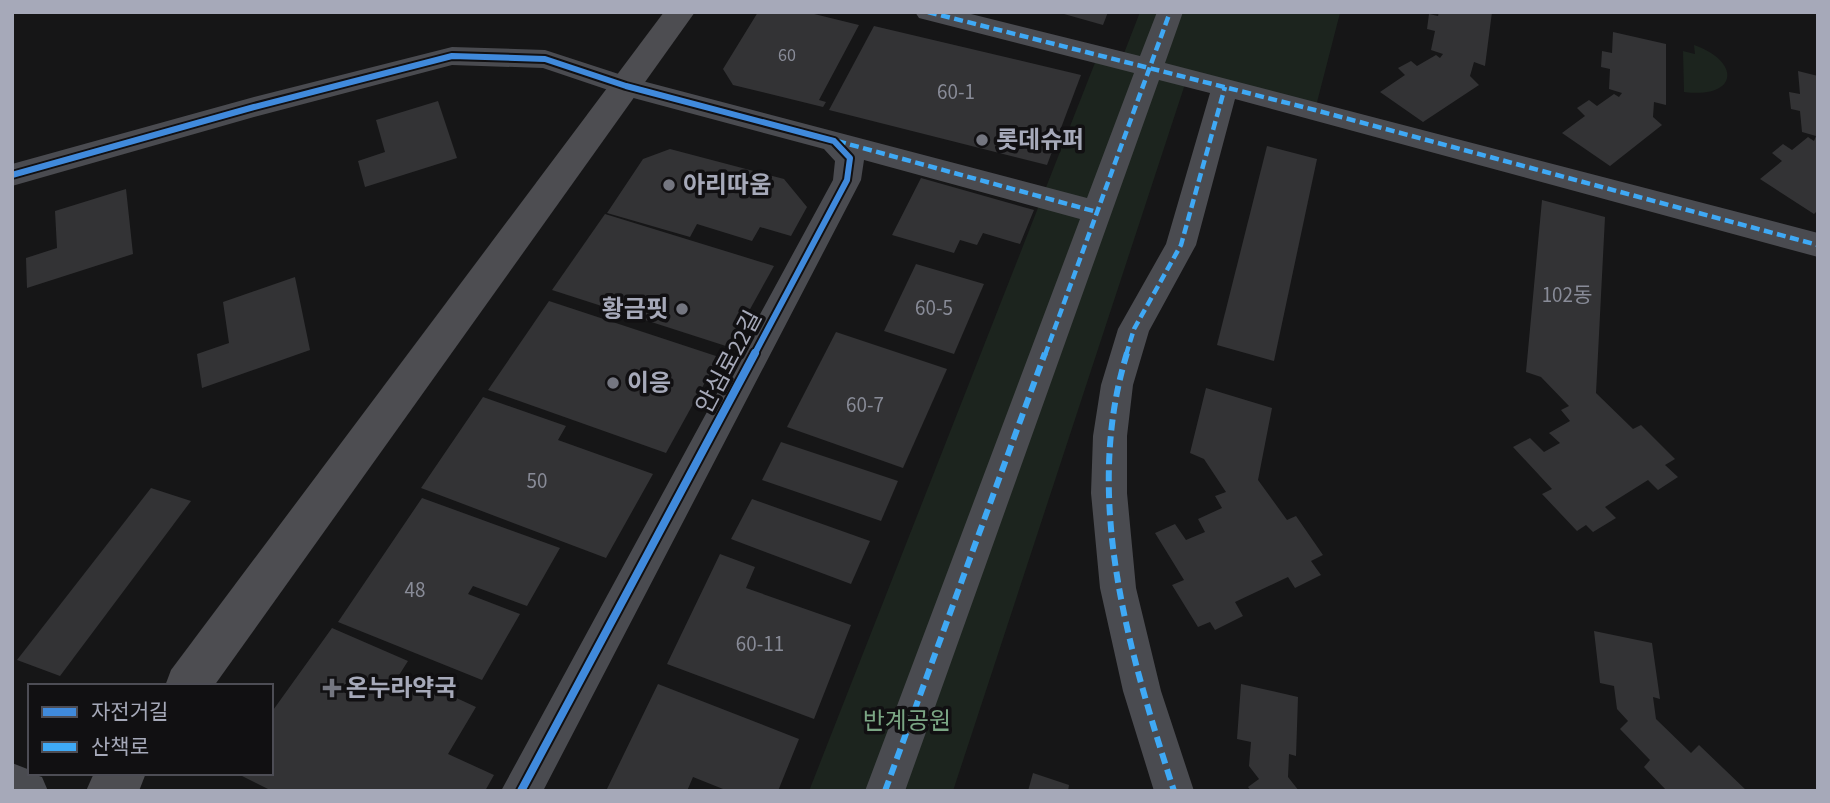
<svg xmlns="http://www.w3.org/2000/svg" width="1830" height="803" viewBox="0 0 1830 803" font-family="'Source Sans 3','Noto Sans KR',sans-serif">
<rect width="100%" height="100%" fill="#161617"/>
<!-- green -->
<g fill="#1c241e">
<polygon points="1140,12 1340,13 1315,110 1187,78 953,791 809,791 1098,55 1121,61"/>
<path d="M1694 45C1742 62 1738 99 1684 92L1683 51 1695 54Z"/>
</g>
<!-- building -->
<g fill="#333335">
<polygon points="758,12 806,12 859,25 819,100 826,102 823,107 733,85 723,69"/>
<polygon points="1057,12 1108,12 1103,25"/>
<polygon points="1439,12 1492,12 1485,66 1474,62 1470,76 1479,85 1423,122 1380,92 1405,75 1398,68 1411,61 1417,66 1436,55 1440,58 1443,54 1431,50 1435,31 1427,29 1429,14 1438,16"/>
<polygon points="874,26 1081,75 1047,165 829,110"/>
<polygon points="1613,32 1666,44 1666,105 1654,102 1653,117 1662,125 1610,166 1562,133 1585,116 1577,108 1589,100 1597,106 1614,94 1619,97 1622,93 1609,89 1610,69 1601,67 1602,51 1612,53"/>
<polygon points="1798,71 1818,76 1818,210 1814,214 1760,179 1782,161 1772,153 1783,144 1792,150 1808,137 1814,141 1816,136 1802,132 1800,111 1791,109 1789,92 1800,94"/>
<polygon points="438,101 457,158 365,187 358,161 385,152 376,120"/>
<polygon points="1267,146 1317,159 1274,361 1217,345"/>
<polygon points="670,149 784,179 807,207 791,236 760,227 752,241 697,224 690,237 607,213 643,159"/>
<polygon points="921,178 1034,210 1020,244 983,233 977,245 960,240 954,253 892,235"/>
<polygon points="126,189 133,254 27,288 26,258 57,248 55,211"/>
<polygon points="1542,200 1605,217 1596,393 1633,429 1641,425 1675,459 1665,465 1678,477 1658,490 1648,480 1605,507 1616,518 1593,532 1586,525 1577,531 1542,494 1552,489 1513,447 1530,438 1544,452 1560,443 1549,433 1570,421 1561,410 1569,406 1541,377 1526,372"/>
<polygon points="605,214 774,266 729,347 552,290"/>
<polygon points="916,264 984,284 954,354 884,331"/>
<polygon points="295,277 310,350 202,388 197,354 229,343 223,302"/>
<polygon points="549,301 719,357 666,453 488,390"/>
<polygon points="836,332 947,369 903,468 787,427"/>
<polygon points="1206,388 1272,408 1258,480 1287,520 1296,516 1323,555 1311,561 1321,575 1295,588 1288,577 1235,602 1243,616 1215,630 1210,622 1198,627 1172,585 1184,580 1155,533 1175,524 1186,540 1205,532 1198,519 1222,508 1215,496 1226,492 1204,459 1190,453"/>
<polygon points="483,397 566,426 558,440 653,474 606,558 421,488"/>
<polygon points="781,442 898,481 881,521 762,480"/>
<polygon points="151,488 191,501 60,676 17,660"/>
<polygon points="422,498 560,548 527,606 473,586 468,594 520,614 482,680 338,622"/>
<polygon points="752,499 870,541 851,584 731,539"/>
<polygon points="720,554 755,567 746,588 851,625 814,719 667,664"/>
<polygon points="332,628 408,661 394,683 431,700 437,689 476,707 448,754 494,775 485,791 272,791 236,773 271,773 271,713"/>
<polygon points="1594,631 1652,643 1660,699 1653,697 1656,719 1691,753 1699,745 1747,791 1667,791 1644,767 1650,760 1620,729 1628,721 1617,709 1614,686 1600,683"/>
<polygon points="658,684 799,739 778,791 728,791 693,777 687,791 606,791"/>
<polygon points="1241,684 1298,697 1296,756 1289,754 1288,777 1299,791 1251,791 1248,787 1259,779 1249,766 1251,742 1237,739"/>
<polygon points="1033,773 1069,785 1068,791 1028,791"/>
</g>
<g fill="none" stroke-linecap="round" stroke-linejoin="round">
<!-- minor -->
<g fill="#4a4b50" fill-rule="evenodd">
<polygon points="915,12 963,12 1140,56 1157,12 1183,12 1165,63 1818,233 1818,257 1235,99 1196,245 1149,331 1133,385 1127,436 1127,493 1136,588 1161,691 1194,791 1154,791 1123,691 1100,588 1091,493 1093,436 1101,385 1118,329 1166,244 1210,93 1159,80 905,791 865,791 1080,219 864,160 861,180 543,791 501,791 833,180 835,161 824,149 626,96 543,68 452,65 254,117 12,186 12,164 254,97 452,47 545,50 631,78 1087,198 1134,73 919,18"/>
<polygon points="12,763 30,770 30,773 42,777 48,791 12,791"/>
</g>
<!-- major -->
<g fill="#4d4d51" fill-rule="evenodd">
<polygon points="664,12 695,12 214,686 165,686 171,670"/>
<polygon points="146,773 139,791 86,791 94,773"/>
</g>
<!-- quiet-far1 -->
<g stroke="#3fa9f5" stroke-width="4.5" stroke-dasharray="9 4.5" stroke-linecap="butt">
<polyline points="928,12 1315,110 1818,245"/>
<polyline points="837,141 1097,212"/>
<polyline points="1045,355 1170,12"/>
<polyline points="1126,355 1134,329 1181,245 1225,87"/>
</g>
<!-- quiet -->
<g stroke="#3fa9f5" stroke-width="6" stroke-dasharray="11 6" stroke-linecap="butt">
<path d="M1127 353C1082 499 1129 651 1174 791"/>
<polyline points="885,791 1045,353"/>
</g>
<defs>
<polyline id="cycleway-far1" points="12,175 254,107 452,56 545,59 626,86 834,141 850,158 847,180 754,355"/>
<polyline id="cycleway" points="521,791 755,353"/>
</defs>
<!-- cycleway-far1 casing -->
<use href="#cycleway-far1" stroke="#111012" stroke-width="10"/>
<!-- cycleway casing -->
<use href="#cycleway" stroke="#111012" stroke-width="12"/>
<!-- cycleway-far1 -->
<use href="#cycleway-far1" stroke="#408adc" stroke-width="6"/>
<!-- cycleway -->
<use href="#cycleway" stroke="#408adc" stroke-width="8"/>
</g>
<!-- markers -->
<g fill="#747680" stroke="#111012" stroke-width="2.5">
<circle cx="982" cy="140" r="7"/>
<circle cx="669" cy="185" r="7"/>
<circle cx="682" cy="309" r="7"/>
<circle cx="613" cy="383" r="7"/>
<path d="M328.5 677.5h7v7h7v7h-7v7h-7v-7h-7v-7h7z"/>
</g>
<g text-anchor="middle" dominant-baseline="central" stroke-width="7" stroke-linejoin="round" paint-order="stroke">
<!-- far-number labels -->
<g font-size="18" fill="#898c98">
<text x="787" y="55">60</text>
</g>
<!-- number labels -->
<g font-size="21" fill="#898c98">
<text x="956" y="92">60-1</text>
<text x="1567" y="295">102동</text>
<text x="934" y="308">60-5</text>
<text x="865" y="405">60-7</text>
<text x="537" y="481">50</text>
<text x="415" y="590">48</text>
<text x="760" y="644">60-11</text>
</g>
<!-- poi labels -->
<g font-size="24" font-weight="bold" fill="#a6a9b9" stroke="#111012" text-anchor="start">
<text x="996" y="140">롯데슈퍼</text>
<text x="683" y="185">아리따움</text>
<text x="668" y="309" text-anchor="end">황금핏</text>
<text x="627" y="383">이응</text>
<text x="346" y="688">온누라약국</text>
</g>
<!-- street labels -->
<g font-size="24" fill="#a6a9b9" stroke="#111012">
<text transform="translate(729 362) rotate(-62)">안심로22길</text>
</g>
<!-- park labels -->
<g font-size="24" fill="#7ba684" stroke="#111012">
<text x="907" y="721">반계공원</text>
</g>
</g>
<!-- border -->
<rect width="1830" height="803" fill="none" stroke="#a6a9b9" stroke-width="28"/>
<!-- legend -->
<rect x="28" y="684" width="245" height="91" fill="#111012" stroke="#4d4d55" stroke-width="2"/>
<rect x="42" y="707" width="35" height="10" fill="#408adc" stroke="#4d4d55" stroke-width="2"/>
<text x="91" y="719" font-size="21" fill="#a6a9b9">자전거길</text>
<rect x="42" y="742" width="35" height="10" fill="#3fa9f5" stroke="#4d4d55" stroke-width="2"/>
<text x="91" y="754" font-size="21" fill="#a6a9b9">산책로</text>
</svg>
